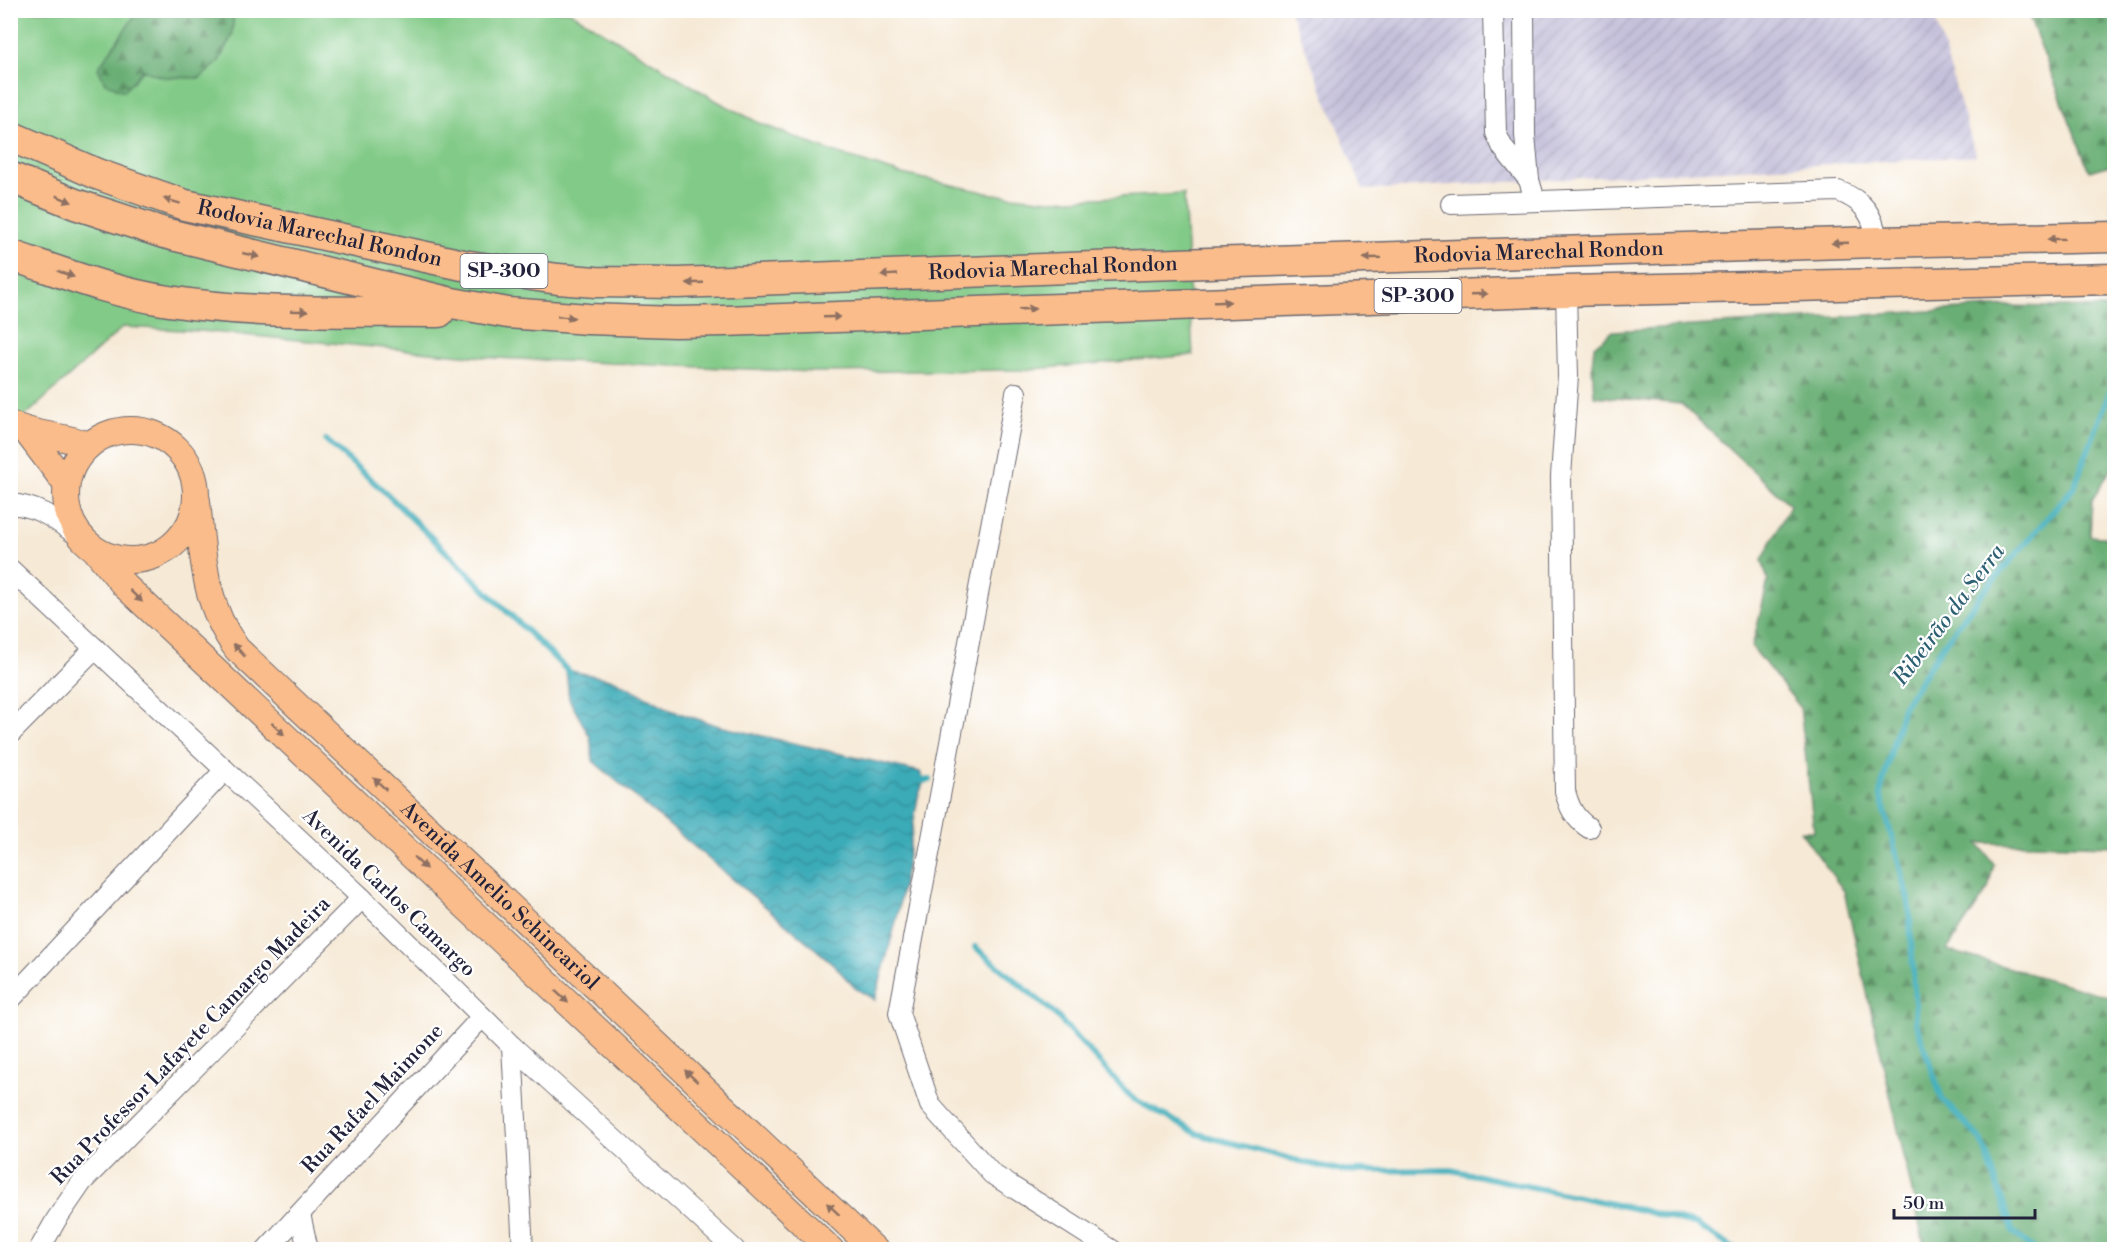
<svg xmlns="http://www.w3.org/2000/svg" width="2125" height="1260" viewBox="0 0 2125 1260" font-family="'Libre Bodoni',serif">
<defs>
<pattern id="industrial-furrows" width="10" height="10" patternUnits="userSpaceOnUse" patternTransform="scale(1.5)"><rect width="10" height="10" fill="#c5c0da"/><path d="M-1 1l2-2M0 10L10 0M9 11l2-2" fill="none" stroke="#a9a5bc"/></pattern>
<pattern id="forest-firs" width="22" height="20" patternUnits="userSpaceOnUse" patternTransform="scale(1.5)"><rect width="22" height="20" fill="#69ae74"/><path d="M5 1l3.5 6h-7zM16 11l3.5 6h-7z" fill="#568d60"/></pattern>
<pattern id="water-waves" width="16" height="10" patternUnits="userSpaceOnUse" patternTransform="scale(1.5)"><rect width="16" height="10" fill="#3babb8"/><path d="M0 5q4-4 8 0t8 0" fill="none" stroke="#318b97"/></pattern>
</defs>
<rect width="100%" height="100%" fill="#fff"/>
<filter id="ink" filterUnits="userSpaceOnUse"><feTurbulence type="fractalNoise" baseFrequency=".0167" numOctaves="2"/><feDisplacementMap in="SourceGraphic" scale="12" xChannelSelector="R" yChannelSelector="G"/><feConvolveMatrix kernelMatrix="1 2 1 2 8 2 1 2 1" color-interpolation-filters="sRGB"/></filter>
<filter id="wash" filterUnits="userSpaceOnUse"><feTurbulence type="fractalNoise" baseFrequency=".008" numOctaves="4" result="noise"/><feDisplacementMap in="SourceGraphic" scale="24" xChannelSelector="R" yChannelSelector="G"/><feGaussianBlur stdDeviation="1.35" result="paint"/><feColorMatrix in="noise" values="0 0 0 0 0 0 0 0 0 0 0 0 0 0 0 0 0 1.4 0 .05"/><feComposite in="paint" operator="in"/></filter>
<g filter="url(#wash)">
<rect width="100%" height="100%" fill="#f6e9d5"/>
<!-- industrial -->
<polygon fill="url(#industrial-furrows)" points="1290,11 1933,11 1976,156 1363,190"/>
<!-- green -->
<polygon fill="#82ca87" stroke="#527661" stroke-width="1.5" points="11,11 569,11 717,101 759,123 832,152 902,174 993,194 1050,200 1184,194 1193,355 1023,370 814,372 495,358 200,331 123,327 11,429"/>
<!-- forest -->
<g fill="url(#forest-firs)" stroke="#466858" stroke-width="1.5">
<polygon points="139,10 234,11 232,35 218,63 200,78 162,77 143,70 124,91 105,83 98,68"/>
<polygon points="2027,11 2114,11 2114,164 2089,171"/>
<polygon points="2008,306 2114,308 2114,465 2092,500 2090,536 2114,538 2114,846 1978,843 1994,864 1988,889 1947,950 2114,998 2114,1249 1925,1249 1844,891 1800,831 1814,831 1800,707 1752,647 1768,581 1762,560 1790,505 1681,404 1594,396 1592,365 1594,346 1613,331"/>
</g>
<!-- water -->
<polygon fill="url(#water-waves)" stroke="#2e667a" stroke-width="1.5" points="566,670 615,680 673,711 719,726 920,772 924,781 918,797 897,918 875,1000 855,988 832,963 593,761 590,737 569,699"/>
<g fill="none" stroke-linecap="round" stroke-linejoin="round">
<!-- stream -->
<g stroke="#3babb8" stroke-width="6">
<polyline points="326,440 385,492 571,674"/>
<polyline points="918,781 930,780"/>
<polyline points="975,947 1053,1012 1132,1098 1198,1134 1306,1163 1344,1171 1451,1170 1641,1210 1697,1225 1736,1250"/>
<polyline points="2035,1250 2013,1232 1982,1141 1942,1099 1916,1023 1909,902 1880,793 1903,707 1944,644 1979,597 2074,487 2114,381"/>
</g>
</g>
</g>
<g filter="url(#ink)">
<g fill="none" stroke-linecap="round" stroke-linejoin="round">
<defs>
<g id="minor">
<polyline points="1493,10 1496,133 1503,148 1529,180 1535,200"/>
<polyline points="1524,10 1525,135 1529,180"/>
<path d="M1451 204 1838 191C1865 201 1873 215 1878 242"/>
<path d="M1566 291 1568 376 1561 476 1565 791C1569 807 1574 818 1589 828"/>
<polyline points="1016,393 899,1013 930,1105 992,1174 1112,1250"/>
<path d="M10 504C40 506 57 521 81 538"/>
<polyline points="10,569 362,898 512,1046 735,1250"/>
<polyline points="10,734 95,648"/>
<polyline points="10,1000 225,770"/>
<polyline points="512,1046 523,1250"/>
<polyline points="300,1214 308,1250"/>
<polyline points="39,1250 56,1220 82,1182 362,898"/>
<polyline points="266,1250 482,1017"/>
</g>
<g id="major">
<path d="M10 424C35 436 63 435 89 445"/>
<circle cx="131" cy="495" r="65"/>
<polyline points="26,431 66,484"/>
<path id="s1" d="M197 501C203 555 203 603 237 649L875 1250"/>
<polyline points="97,552 124,585 831,1250"/>
</g>
<g id="highway">
<path id="s2" d="M10 136 97 174 185 205 463 265 558 279 596 282 678 283 1146 265 1878 242 2114 237"/>
<polyline points="10,177 75,204 164,233 452,303 508,313 588,319 675,322 725,321 1566,291 2114,279"/>
<path d="M10 255C63 273 114 293 169 301 258 315 349 311 439 312"/>
</g>
</defs>
<!-- minor casing -->
<use href="#minor" stroke="#6c6871" stroke-width="22"/>
<!-- major casing -->
<use href="#major" stroke="#6c6871" stroke-width="28"/>
<!-- highway casing -->
<use href="#highway" stroke="#6c6871" stroke-width="33"/>
<!-- minor -->
<use href="#minor" stroke="#fff" stroke-width="20"/>
<!-- major -->
<use href="#major" stroke="#f9bc8a" stroke-width="26"/>
<!-- highway -->
<use href="#highway" stroke="#f9bc8a" stroke-width="30"/>
</g>
<!-- one-way arrows -->
<defs><path id="oneway-solid" d="M-6-.8H1V-3.2L6.5 0L1 3.2V.8H-6Z" transform="scale(1.5)"/></defs>
<g fill="#8e6f62">
<use href="#oneway-solid" transform="translate(64 199) rotate(23)"/>
<use href="#oneway-solid" transform="translate(172 201) rotate(-163)"/>
<use href="#oneway-solid" transform="translate(2056 239) rotate(179)"/>
<use href="#oneway-solid" transform="translate(1840 243) rotate(178)"/>
<use href="#oneway-solid" transform="translate(251 255) rotate(13)"/>
<use href="#oneway-solid" transform="translate(1372 258) rotate(178)"/>
<use href="#oneway-solid" transform="translate(66 274) rotate(21)"/>
<use href="#oneway-solid" transform="translate(889 275) rotate(177)"/>
<use href="#oneway-solid" transform="translate(695 283) rotate(178)"/>
<use href="#oneway-solid" transform="translate(1479 294) rotate(-2)"/>
<use href="#oneway-solid" transform="translate(1222 302) rotate(-2)"/>
<use href="#oneway-solid" transform="translate(1027 309) rotate(-2)"/>
<use href="#oneway-solid" transform="translate(299 311) rotate(1)"/>
<use href="#oneway-solid" transform="translate(566 317) rotate(4)"/>
<use href="#oneway-solid" transform="translate(832 317) rotate(-2)"/>
<use href="#oneway-solid" transform="translate(136 596) rotate(43)"/>
<use href="#oneway-solid" transform="translate(239 650) rotate(-132)"/>
<use href="#oneway-solid" transform="translate(278 729) rotate(43)"/>
<use href="#oneway-solid" transform="translate(380 784) rotate(-137)"/>
<use href="#oneway-solid" transform="translate(420 863) rotate(43)"/>
<use href="#oneway-solid" transform="translate(562 997) rotate(43)"/>
<use href="#oneway-solid" transform="translate(691 1076) rotate(-137)"/>
<use href="#oneway-solid" transform="translate(833 1209) rotate(-137)"/>
</g>
</g>
<g text-anchor="middle" dominant-baseline="central" stroke-width="4.5" stroke-linejoin="round" paint-order="stroke">
<!-- shield labels -->
<g fill="#fff" stroke="#646476" stroke-width="1.5">
<rect x="460.5" y="254" width="87" height="34" rx="4.5"/>
<rect x="1374.5" y="279" width="87" height="34" rx="4.5"/>
</g>
<g font-size="20" font-weight="bold" fill="#22223b">
<text x="504" y="271">SP-300</text>
<text x="1418" y="296">SP-300</text>
</g>
<!-- street labels -->
<g font-size="21" fill="#22223b" stroke="#fff">
<text stroke="none"><textPath href="#s2" startOffset="326">Rodovia Marechal Rondon</textPath></text>
<text stroke="none"><textPath href="#s2" startOffset="1550">Rodovia Marechal Rondon</textPath></text>
<text stroke="none"><textPath href="#s2" startOffset="1064">Rodovia Marechal Rondon</textPath></text>
<text transform="translate(389 893) rotate(44)">Avenida Carlos Camargo</text>
<text stroke="none"><textPath href="#s1" startOffset="516">Avenida Amelio Schincariol</textPath></text>
<text transform="translate(191 1041) rotate(-46)">Rua Professor Lafayete Camargo Madeira</text>
<text transform="translate(373 1099) rotate(-47)">Rua Rafael Maimone</text>
</g>
<!-- water labels -->
<g font-size="22" font-style="italic" fill="#2d6073" stroke="#fff">
<text transform="translate(1949 615) rotate(-53)">Ribeirão da Serra</text>
</g>
</g>
<!-- margin -->
<rect width="2125" height="1260" fill="none" stroke="#fff" stroke-width="36"/>
<!-- scale -->
<path d="M1894 1209v9h141v-9" fill="none" stroke="#22223b" stroke-width="3"/>
<text x="1903" y="1209" font-size="18" fill="#22223b" stroke="#ffffff" stroke-width="4.5" paint-order="stroke">50 m</text>
</svg>
